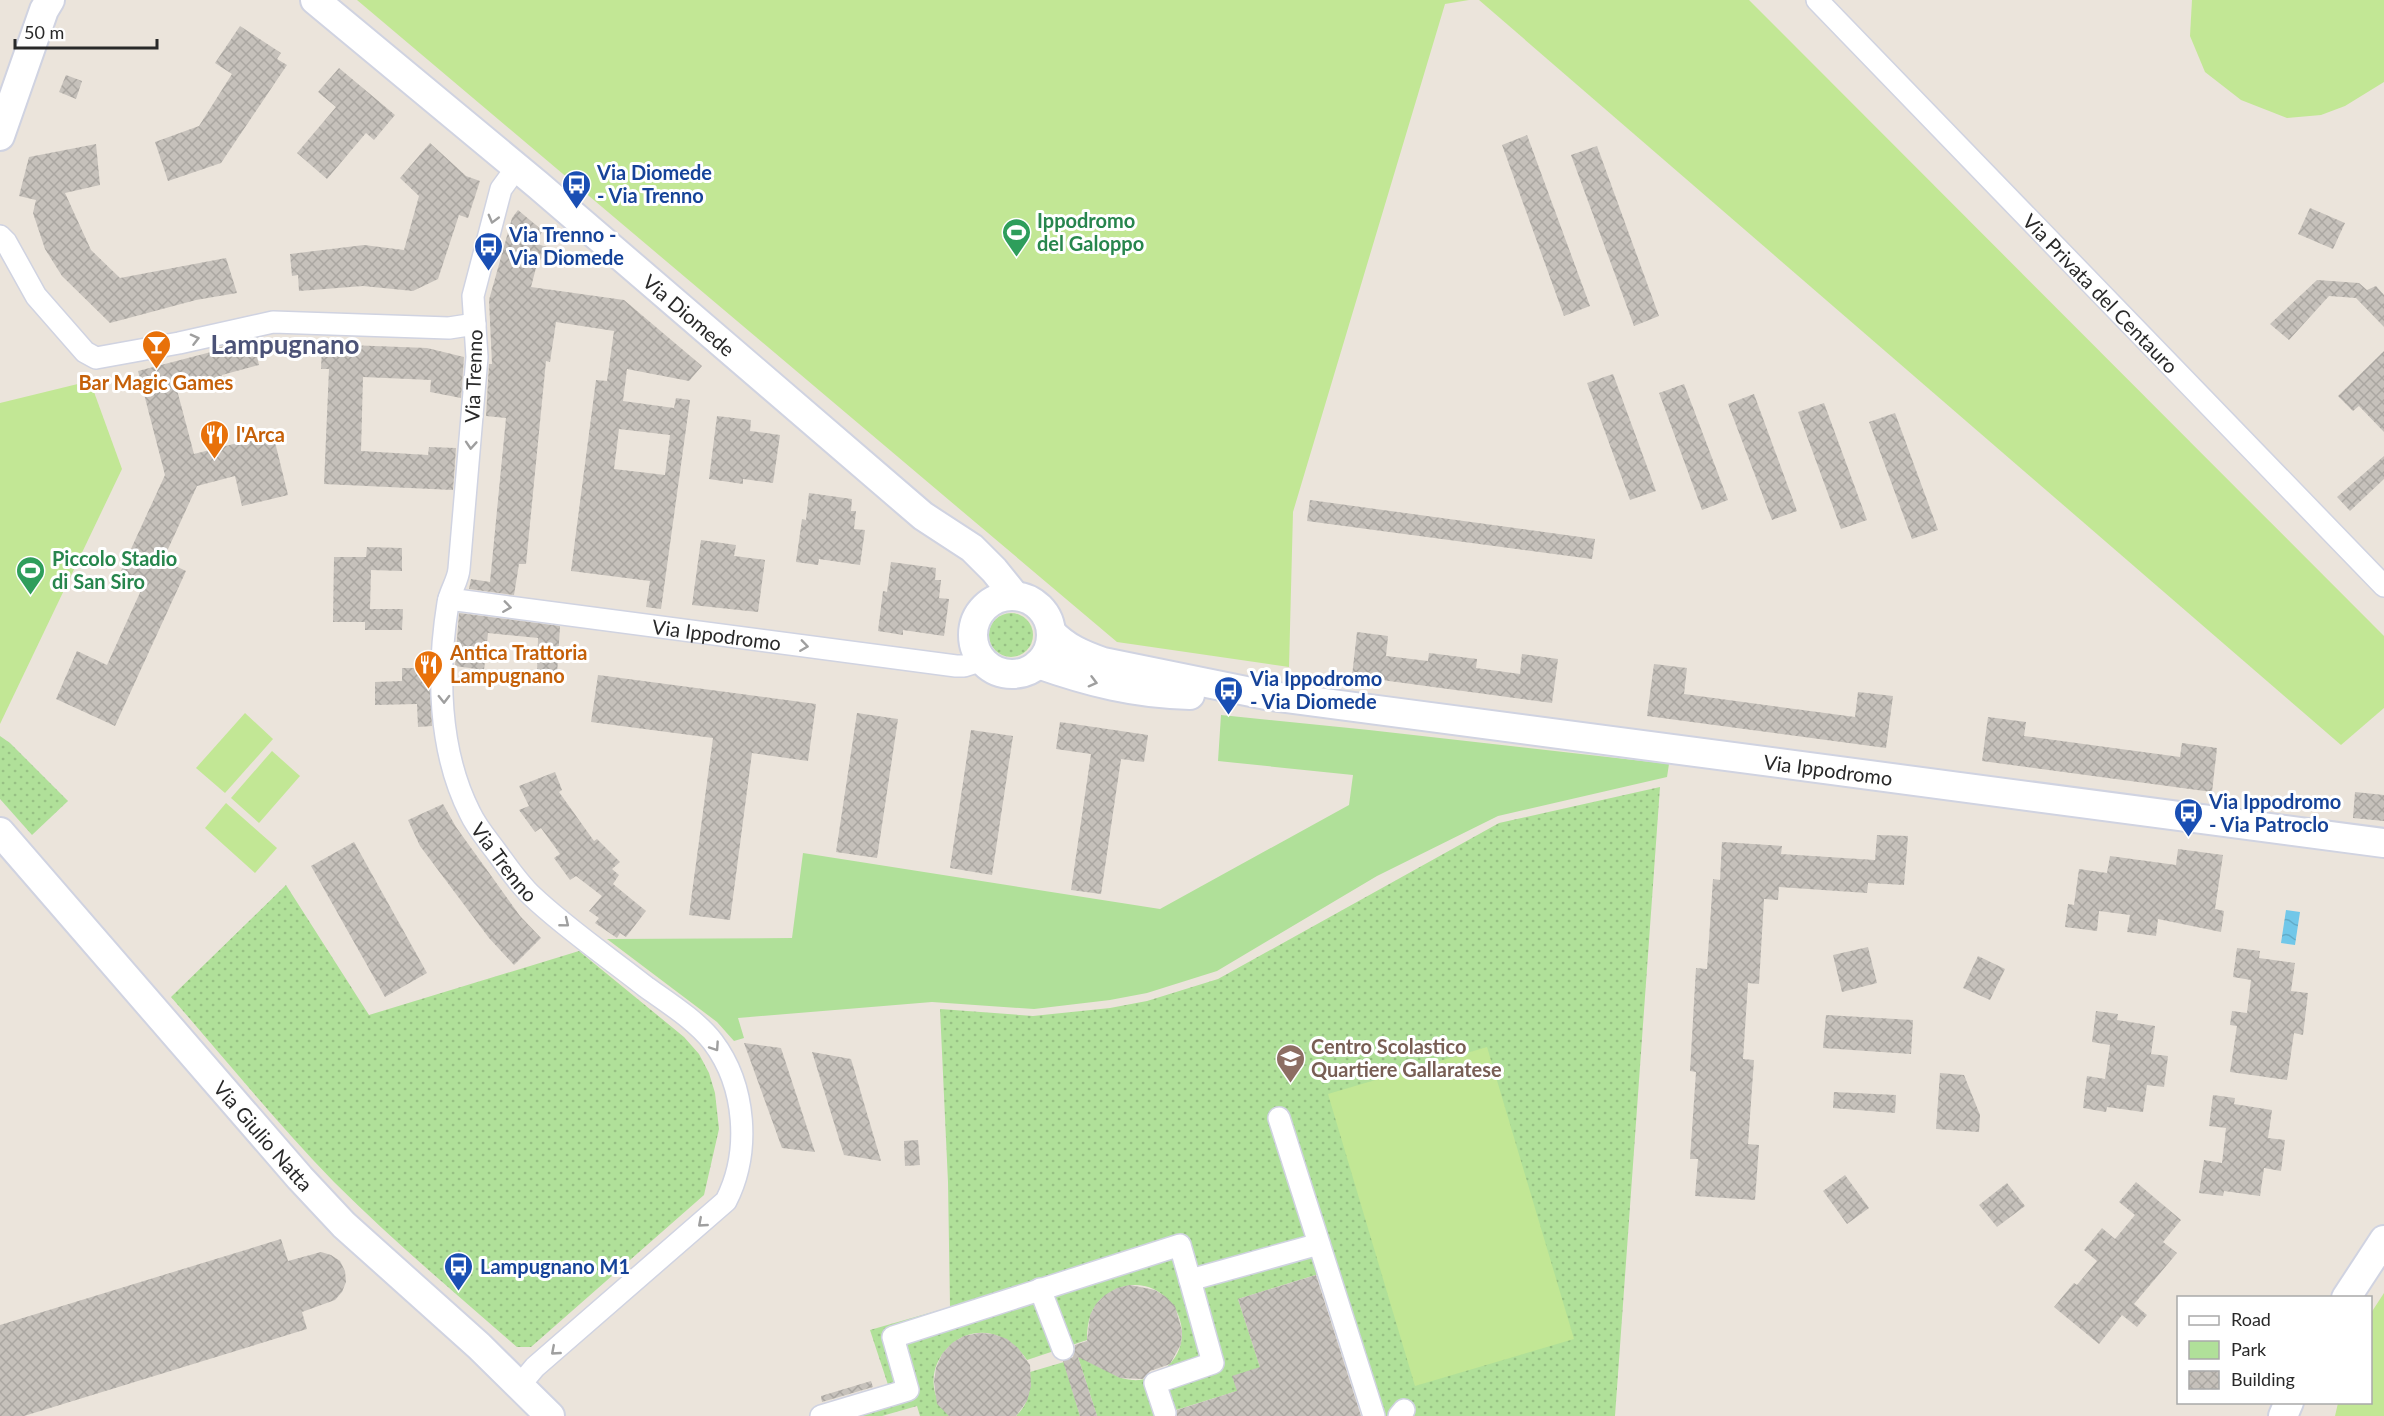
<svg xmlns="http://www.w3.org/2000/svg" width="2384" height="1416" viewBox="0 0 2384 1416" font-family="Lato,sans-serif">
<defs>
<pattern id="grass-dots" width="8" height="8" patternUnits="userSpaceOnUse" patternTransform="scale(1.5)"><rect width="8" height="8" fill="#b0e099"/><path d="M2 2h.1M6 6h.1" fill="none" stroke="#97c084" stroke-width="1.8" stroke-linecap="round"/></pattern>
<pattern id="water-waves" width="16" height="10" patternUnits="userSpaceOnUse" patternTransform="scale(1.5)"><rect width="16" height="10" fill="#71c7e9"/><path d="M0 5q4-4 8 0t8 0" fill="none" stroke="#62abc8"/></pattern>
<pattern id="building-cross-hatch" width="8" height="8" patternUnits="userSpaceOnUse" patternTransform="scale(1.5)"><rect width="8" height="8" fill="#c6c1bb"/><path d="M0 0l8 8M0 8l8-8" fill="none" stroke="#aaa6a1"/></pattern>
</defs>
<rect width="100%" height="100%" fill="#ebe4db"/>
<!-- grass -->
<g fill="url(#grass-dots)">
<circle cx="1011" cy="635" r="22"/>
<polygon points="0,736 10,743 68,801 32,835 0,799"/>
<path d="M1660 787 1615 1416H1364L1319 1274 1238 1299 1260 1367 1237 1391 1157 1416H1097L1078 1357C1085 1359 1094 1361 1100 1365 1110 1372 1118 1379 1132 1380 1143 1381 1154 1377 1162 1371 1211 1334 1161 1261 1109 1293 1091 1303 1087 1322 1087 1340L1027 1360C979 1292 900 1367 949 1416H920L917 1406 882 1416H849L894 1403 870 1330 950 1307 948 1182 940 1009 1033 1016 1110 1008 1147 1001 1218 979 1499 823Z"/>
<path d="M286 885 369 1015 579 951 684 1037 699 1054 709 1073 715 1093 719 1129 704 1195 531 1347H517C455 1293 392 1240 334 1182 277 1123 225 1059 171 997Z"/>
<path d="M1064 1362 1080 1416H1016C1029 1404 1031 1389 1030 1372Z"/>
</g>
<!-- park -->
<polygon fill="#b0e099" points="1221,715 1369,730 1669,764 1667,777 1498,816 1377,876 1217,971 1147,993 1110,1000 1034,1009 932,1002 738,1018 744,1038 734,1041 717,1022 607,939 792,938 803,853 1160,909 1349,805 1353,775 1218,761"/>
<!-- pitch -->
<g fill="#c2e795">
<polygon points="357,0 1469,0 1445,4 1293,512 1289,667 1117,642"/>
<polygon points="1479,0 1749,0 2384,636 2384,708 2341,745"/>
<polygon points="2192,0 2384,0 2384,82 2345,106 2321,115 2287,118 2241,100 2205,72 2190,36"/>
<polygon points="90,381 122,469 0,724 0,403"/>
<polygon points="245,713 273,739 225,793 196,768"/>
<polygon points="272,751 300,776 259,823 231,798"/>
<polygon points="226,803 277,848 255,873 205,828"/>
<polygon points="1487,1047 1574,1339 1415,1386 1328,1094"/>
<polygon points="2384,1293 2384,1416 2335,1416 2338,1403 2370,1402 2371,1313"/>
</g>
<!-- water -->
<polygon fill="url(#water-waves)" points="2286,910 2300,912 2295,945 2281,943"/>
<!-- building -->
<g fill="url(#building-cross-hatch)" fill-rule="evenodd">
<polygon points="240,26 281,53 277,59 287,65 221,163 168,181 155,142 199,126 232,74 215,63"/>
<polygon points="339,68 395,115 374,140 366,133 327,179 297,153 336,107 318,92"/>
<polygon points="66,75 82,81 76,99 59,92"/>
<polygon points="1527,135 1590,306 1564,316 1502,145"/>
<polygon points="430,143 466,176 480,181 468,218 459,215 438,279 413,291 363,286 299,291 298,275 292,276 290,254 364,245 404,250 419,196 400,178"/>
<polygon points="96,144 100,185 65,193 91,250 120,278 226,258 237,293 196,300 110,323 62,276 45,249 33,213 36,200 19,196 29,157"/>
<polygon points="1597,146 1659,316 1634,326 1571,155"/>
<polygon points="2310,208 2345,223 2333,249 2298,234"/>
<path d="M518 210 543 231 534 243 550 248 537 264 531 287 624 300 702 366 689 381 627 369 623 401 674 408 676 398 690 400 661 609 646 607 650 581 571 571 596 380 607 381 614 331 556 322 550 362 546 361 526 564H519L514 595 469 589 471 579 490 582 506 418 486 416 489 364H492L489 300 512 218ZM619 429 670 435 665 475 614 469Z"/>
<polygon points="2317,280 2359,283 2367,290 2376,286 2384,295 2384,327 2356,298 2329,296 2289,340 2270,324"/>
<polygon points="253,340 259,365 222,375 222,379 218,381 177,390 194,454 273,434 288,495 242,506 235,476 197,486 163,560 186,571 115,726 56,699 77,651 107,665 143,586 119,575 165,475 138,371 211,352 211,349"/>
<polygon points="322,344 427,348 464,357 461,398 430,392 431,380 363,377 361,451 428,455 429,447 456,448 453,490 324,484 329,369 321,369"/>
<polygon points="2384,351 2384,432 2359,406 2353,411 2338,396"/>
<polygon points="1613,374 1656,491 1630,500 1587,383"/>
<polygon points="1684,384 1728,500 1702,510 1659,393"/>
<polygon points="1754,394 1797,511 1772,520 1728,404"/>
<polygon points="1824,403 1867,520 1841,529 1798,412"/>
<polygon points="1895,413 1938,530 1912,539 1869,422"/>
<polygon points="717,416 751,420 750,431 780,435 773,483 743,479 743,484 709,479"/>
<polygon points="2384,456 2384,479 2350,511 2337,497"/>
<polygon points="809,493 852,499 851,511 856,511 854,529 865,530 860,565 819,559 818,565 796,562 802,519 806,520"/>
<polygon points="1310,500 1595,539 1592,559 1307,521"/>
<polygon points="701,540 736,545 734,556 765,560 758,612 692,605"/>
<polygon points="367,547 402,548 402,571 371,570 370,609 403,609 402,630 365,630 365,622 333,622 334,557 366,557"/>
<polygon points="891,562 936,568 935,580 941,580 939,598 949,599 944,636 903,630 903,635 878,631 883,591 887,592"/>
<polygon points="459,613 560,626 557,675 537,674 538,638 488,633 484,670 455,666"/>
<polygon points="1357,632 1388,636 1386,656 1428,661 1429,653 1477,659 1476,668 1520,674 1522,654 1558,659 1552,703 1352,676"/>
<polygon points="1654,664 1687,668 1684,694 1855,717 1858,692 1893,696 1886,748 1647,716"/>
<polygon points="402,668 429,668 432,726 418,727 417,704 375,705 375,682 402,681"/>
<polygon points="598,675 816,704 808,761 752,753 730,920 689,915 713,738 591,722"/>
<polygon points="857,713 898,719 877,858 836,852"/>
<polygon points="1988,717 2026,722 2024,736 2180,757 2182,743 2217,748 2212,792 1982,761"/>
<polygon points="1060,722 1148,735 1144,762 1121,759 1101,894 1071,890 1091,754 1056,749"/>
<polygon points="971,730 1013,736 992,875 950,868"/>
<polygon points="555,772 562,790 559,792 594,841 597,839 620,862 612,869 619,875 613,884 646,911 626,937 620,933 617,938 595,923 599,918 589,911 602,896 576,876 570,880 554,858 560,854 541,828 535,832 519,810 529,806 519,786"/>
<polygon points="2355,792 2384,795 2384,821 2353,818"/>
<polygon points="443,804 456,827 520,916 541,938 514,965 489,938 420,846 408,820"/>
<polygon points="1877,835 1908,836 1904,885 1868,883 1867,893 1779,887 1778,900 1764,899 1759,984 1748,983 1743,1059 1754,1060 1748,1144 1759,1145 1755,1200 1695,1196 1698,1159 1690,1159 1696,1072 1690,1071 1696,968 1707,969 1713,879 1720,880 1722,842 1782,846 1781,854 1875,860"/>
<polygon points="354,842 427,973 385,997 311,866"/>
<polygon points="2178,849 2223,855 2215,909 2224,911 2221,932 2158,919 2156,936 2127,932 2130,915 2099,911 2097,931 2065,927 2068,904 2074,905 2079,869 2107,873 2110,856 2176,865"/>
<polygon points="1868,947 1877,983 1842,992 1833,955"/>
<polygon points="2237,948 2260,951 2259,958 2295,963 2291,991 2308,993 2303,1035 2294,1033 2287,1080 2230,1072 2237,1026 2230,1025 2232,1011 2247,1013 2251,980 2233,977"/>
<polygon points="1978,956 2005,969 1990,1000 1963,988"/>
<polygon points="2096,1011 2118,1014 2117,1020 2155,1026 2151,1054 2168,1056 2164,1087 2147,1085 2143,1112 2107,1107 2106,1112 2083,1108 2087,1076 2105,1079 2110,1045 2092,1042"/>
<polygon points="1826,1015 1913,1020 1911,1054 1823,1048"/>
<polygon points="744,1043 781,1048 815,1152 782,1148"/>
<polygon points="812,1052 851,1059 881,1161 844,1155"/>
<polygon points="1940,1073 1964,1075 1980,1115 1979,1132 1936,1129"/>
<polygon points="1834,1092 1896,1095 1895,1113 1833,1108"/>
<polygon points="2213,1095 2235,1098 2234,1104 2272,1110 2268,1138 2285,1140 2281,1171 2264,1168 2260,1196 2224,1191 2223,1196 2199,1193 2204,1160 2222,1163 2226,1128 2209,1126"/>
<polygon points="918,1140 920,1165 905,1166 904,1141"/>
<polygon points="1845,1175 1869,1208 1847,1224 1823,1191"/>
<polygon points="2136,1182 2181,1220 2163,1242 2177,1253 2134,1304 2147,1315 2137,1327 2122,1315 2099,1344 2054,1307 2074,1283 2077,1285 2097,1261 2084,1250 2102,1228 2115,1239 2135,1215 2119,1202"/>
<polygon points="2007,1183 2025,1206 1997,1227 1979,1205"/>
<polygon points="281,1239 288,1261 321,1252 331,1255 340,1261 345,1271 346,1282 342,1292 335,1300 302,1312 307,1329 24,1416 0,1416 0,1325"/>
<polygon points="1316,1275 1361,1416 1177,1416 1177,1410 1237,1391 1232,1376 1260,1367 1238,1299"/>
<polygon points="1130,1285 1155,1290 1166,1297 1175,1306 1182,1331 1181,1344 1170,1364 1150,1371 1143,1379 1120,1378 1078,1357 1097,1416 1080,1416 1063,1361 1073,1357 1075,1345 1087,1341 1090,1315 1096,1304 1105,1295 1117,1288"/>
<polygon points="979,1333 993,1334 1007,1339 1018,1348 1030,1365 1031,1386 1027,1401 1016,1416 949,1416 937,1404 934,1382 936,1368 942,1354 952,1343 964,1336"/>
<polygon points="871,1381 873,1387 822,1402 821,1396"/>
</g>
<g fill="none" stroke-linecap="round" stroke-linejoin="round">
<defs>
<g id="street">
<path id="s1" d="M1817 0 2384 586"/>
<path id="s2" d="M517 167 501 189 473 296 477 357 459 569C458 581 450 591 448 603 437 671 438 750 470 813 476 826 486 838 495 850 507 866 518 883 532 896 567 929 608 957 646 987 667 1002 697 1021 713 1042 746 1086 751 1152 726 1201L535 1367 519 1386"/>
<polyline points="0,236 6,242 36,296 85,352 96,358 179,343 273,322 449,328 475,324"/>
<path id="s3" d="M449 599 956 666H964L983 660"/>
<polyline points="1279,1118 1374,1416"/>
<polyline points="1040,1289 1063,1349"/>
<polyline points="1165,1413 1155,1383 1213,1363 1190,1280 1319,1244"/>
<polyline points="821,1416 908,1390 893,1337 1180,1245 1190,1280"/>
<polyline points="1399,1416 1404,1410"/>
</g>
<g id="secondary">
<path id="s4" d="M315 0 538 185 923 516 972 548 994 570 1015 596"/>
<polyline points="0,136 44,10 50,0"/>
<circle cx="1012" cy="635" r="39"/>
<path id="s5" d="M1051 632C1066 648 1083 655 1103 662L1271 696 2384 843"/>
<path d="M1038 664C1089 682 1136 694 1190 695"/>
<path id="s6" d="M0 832 300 1178 344 1225 479 1346 550 1416"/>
<polyline points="2346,1298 2384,1240"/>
<polyline points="2283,1416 2289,1402"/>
</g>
</defs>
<!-- street casing -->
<use href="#street" stroke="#d0d3e1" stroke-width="24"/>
<!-- secondary casing -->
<use href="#secondary" stroke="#d0d3e1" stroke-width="32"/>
<!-- street -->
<use href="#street" stroke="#fff" stroke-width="21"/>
<!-- secondary -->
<use href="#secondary" stroke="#fff" stroke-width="28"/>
</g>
<!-- one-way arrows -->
<defs><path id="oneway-chevron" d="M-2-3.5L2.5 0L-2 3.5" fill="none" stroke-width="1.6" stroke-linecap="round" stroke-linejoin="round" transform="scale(1.5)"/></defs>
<g stroke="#9f9f9f">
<use href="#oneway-chevron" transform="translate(493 219) rotate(105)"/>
<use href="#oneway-chevron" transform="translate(195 339) rotate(-14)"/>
<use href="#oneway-chevron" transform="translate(471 445) rotate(94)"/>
<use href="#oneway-chevron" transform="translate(507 607) rotate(8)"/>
<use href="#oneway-chevron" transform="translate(804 646) rotate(8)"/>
<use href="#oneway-chevron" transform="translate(1093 682) rotate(15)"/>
<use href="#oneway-chevron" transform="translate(444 699) rotate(89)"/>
<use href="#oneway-chevron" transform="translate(565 923) rotate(39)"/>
<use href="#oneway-chevron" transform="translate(715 1047) rotate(56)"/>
<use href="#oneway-chevron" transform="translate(702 1223) rotate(139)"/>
<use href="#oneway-chevron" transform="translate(555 1351) rotate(139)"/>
</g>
<!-- icons -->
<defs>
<symbol id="bus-pin" viewBox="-11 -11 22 30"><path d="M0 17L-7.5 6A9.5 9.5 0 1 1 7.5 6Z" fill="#1a4fb4" stroke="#fff"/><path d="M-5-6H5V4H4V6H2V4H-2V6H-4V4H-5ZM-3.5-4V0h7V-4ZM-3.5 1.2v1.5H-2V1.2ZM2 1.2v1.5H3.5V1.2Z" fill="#fff"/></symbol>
<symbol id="stadium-pin" viewBox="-11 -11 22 30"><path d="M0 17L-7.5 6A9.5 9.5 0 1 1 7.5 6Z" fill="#2e9e5b" stroke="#fff"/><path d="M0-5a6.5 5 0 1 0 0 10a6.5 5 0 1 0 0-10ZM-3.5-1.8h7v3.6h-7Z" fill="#fff"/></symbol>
<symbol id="bar-pin" viewBox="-11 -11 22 30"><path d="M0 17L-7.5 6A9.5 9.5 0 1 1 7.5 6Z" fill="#e8710a" stroke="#fff"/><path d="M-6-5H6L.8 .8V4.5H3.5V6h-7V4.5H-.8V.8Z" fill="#fff"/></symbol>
<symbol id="restaurant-pin" viewBox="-11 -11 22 30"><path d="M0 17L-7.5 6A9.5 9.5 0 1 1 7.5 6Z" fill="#e8710a" stroke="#fff"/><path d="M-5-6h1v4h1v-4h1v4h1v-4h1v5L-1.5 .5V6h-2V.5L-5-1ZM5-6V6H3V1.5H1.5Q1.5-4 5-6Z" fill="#fff"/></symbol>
<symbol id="school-pin" viewBox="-11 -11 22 30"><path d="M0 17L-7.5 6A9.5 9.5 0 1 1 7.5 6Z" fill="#8d6e63" stroke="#fff"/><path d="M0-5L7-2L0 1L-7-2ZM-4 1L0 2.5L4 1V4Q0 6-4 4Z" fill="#fff"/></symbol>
</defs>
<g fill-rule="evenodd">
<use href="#bus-pin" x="560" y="168" width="33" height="45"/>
<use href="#stadium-pin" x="1000" y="216" width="33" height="45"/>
<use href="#bus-pin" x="472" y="230" width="33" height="45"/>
<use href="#bar-pin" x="140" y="328" width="33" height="45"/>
<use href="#restaurant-pin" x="198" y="418" width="33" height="45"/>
<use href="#stadium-pin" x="14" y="554" width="33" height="45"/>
<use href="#restaurant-pin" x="412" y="648" width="33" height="45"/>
<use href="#bus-pin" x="1212" y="674" width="33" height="45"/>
<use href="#bus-pin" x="2172" y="796" width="33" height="45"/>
<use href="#school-pin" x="1274" y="1042" width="33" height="45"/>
<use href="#bus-pin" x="442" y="1250" width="33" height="45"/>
</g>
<g text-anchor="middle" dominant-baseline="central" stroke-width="6" stroke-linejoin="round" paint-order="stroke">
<!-- transit labels -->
<g font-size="20" font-weight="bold" fill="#164399" stroke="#fff" text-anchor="start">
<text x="597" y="172">Via Diomede<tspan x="597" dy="23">- Via Trenno</tspan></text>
<text x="509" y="234">Via Trenno -<tspan x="509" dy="23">Via Diomede</tspan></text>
<text x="1250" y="678">Via Ippodromo<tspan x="1250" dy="23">- Via Diomede</tspan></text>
<text x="2209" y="801">Via Ippodromo<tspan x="2209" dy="23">- Via Patroclo</tspan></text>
<text x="480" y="1266">Lampugnano M1</text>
</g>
<!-- leisure labels -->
<g font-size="20" font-weight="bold" fill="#27864d" stroke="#fff" text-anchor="start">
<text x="1037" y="220">Ippodromo<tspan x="1037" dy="23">del Galoppo</tspan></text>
<text x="52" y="558">Piccolo Stadio<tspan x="52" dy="23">di San Siro</tspan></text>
</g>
<!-- street labels -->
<g font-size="20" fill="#292929" stroke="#fff">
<text stroke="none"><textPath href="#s1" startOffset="408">Via Privata del Centauro</textPath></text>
<text stroke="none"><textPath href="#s4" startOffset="489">Via Diomede</textPath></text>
<text transform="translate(473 376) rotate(-88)">Via Trenno</text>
<text stroke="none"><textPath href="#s3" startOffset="270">Via Ippodromo</textPath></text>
<text stroke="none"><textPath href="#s5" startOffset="794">Via Ippodromo</textPath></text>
<text stroke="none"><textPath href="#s2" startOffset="722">Via Trenno</textPath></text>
<text stroke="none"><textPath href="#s6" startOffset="402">Via Giulio Natta</textPath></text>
</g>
<!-- food labels -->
<g font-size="20" font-weight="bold" fill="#c56008" stroke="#fff" text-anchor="start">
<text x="156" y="382" text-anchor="middle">Bar Magic Games</text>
<text x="236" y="434">l'Arca</text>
<text x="450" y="652">Antica Trattoria<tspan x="450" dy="23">Lampugnano</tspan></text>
</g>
<!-- education labels -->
<g font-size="20" font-weight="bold" fill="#785e54" stroke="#fff" text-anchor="start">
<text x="1311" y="1046">Centro Scolastico<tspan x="1311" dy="23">Quartiere Gallaratese</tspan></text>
</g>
<!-- district labels -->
<g font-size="26" font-weight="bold" fill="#4b5277" stroke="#fff">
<text x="285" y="344">Lampugnano</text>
</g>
</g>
<!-- legend -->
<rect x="2177" y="1296" width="195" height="108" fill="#ffffff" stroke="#a9a9a9" stroke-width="1.5"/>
<rect x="2189" y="1316" width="30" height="9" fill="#ffffff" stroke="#a9a9a9" stroke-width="1.5"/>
<text x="2231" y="1326" font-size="18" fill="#292929">Road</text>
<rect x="2189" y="1341" width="30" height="18" fill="#b0e099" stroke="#a9a9a9" stroke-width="1.5"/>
<text x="2231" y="1356" font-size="18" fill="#292929">Park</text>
<rect x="2189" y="1371" width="30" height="18" fill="url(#building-cross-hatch)" stroke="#a9a9a9" stroke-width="1.5"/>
<text x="2231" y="1386" font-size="18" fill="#292929">Building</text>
<!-- scale -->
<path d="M15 39v9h142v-9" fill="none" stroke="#292929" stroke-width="3"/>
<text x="24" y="39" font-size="18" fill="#292929" stroke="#ffffff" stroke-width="4.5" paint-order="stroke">50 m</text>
</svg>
